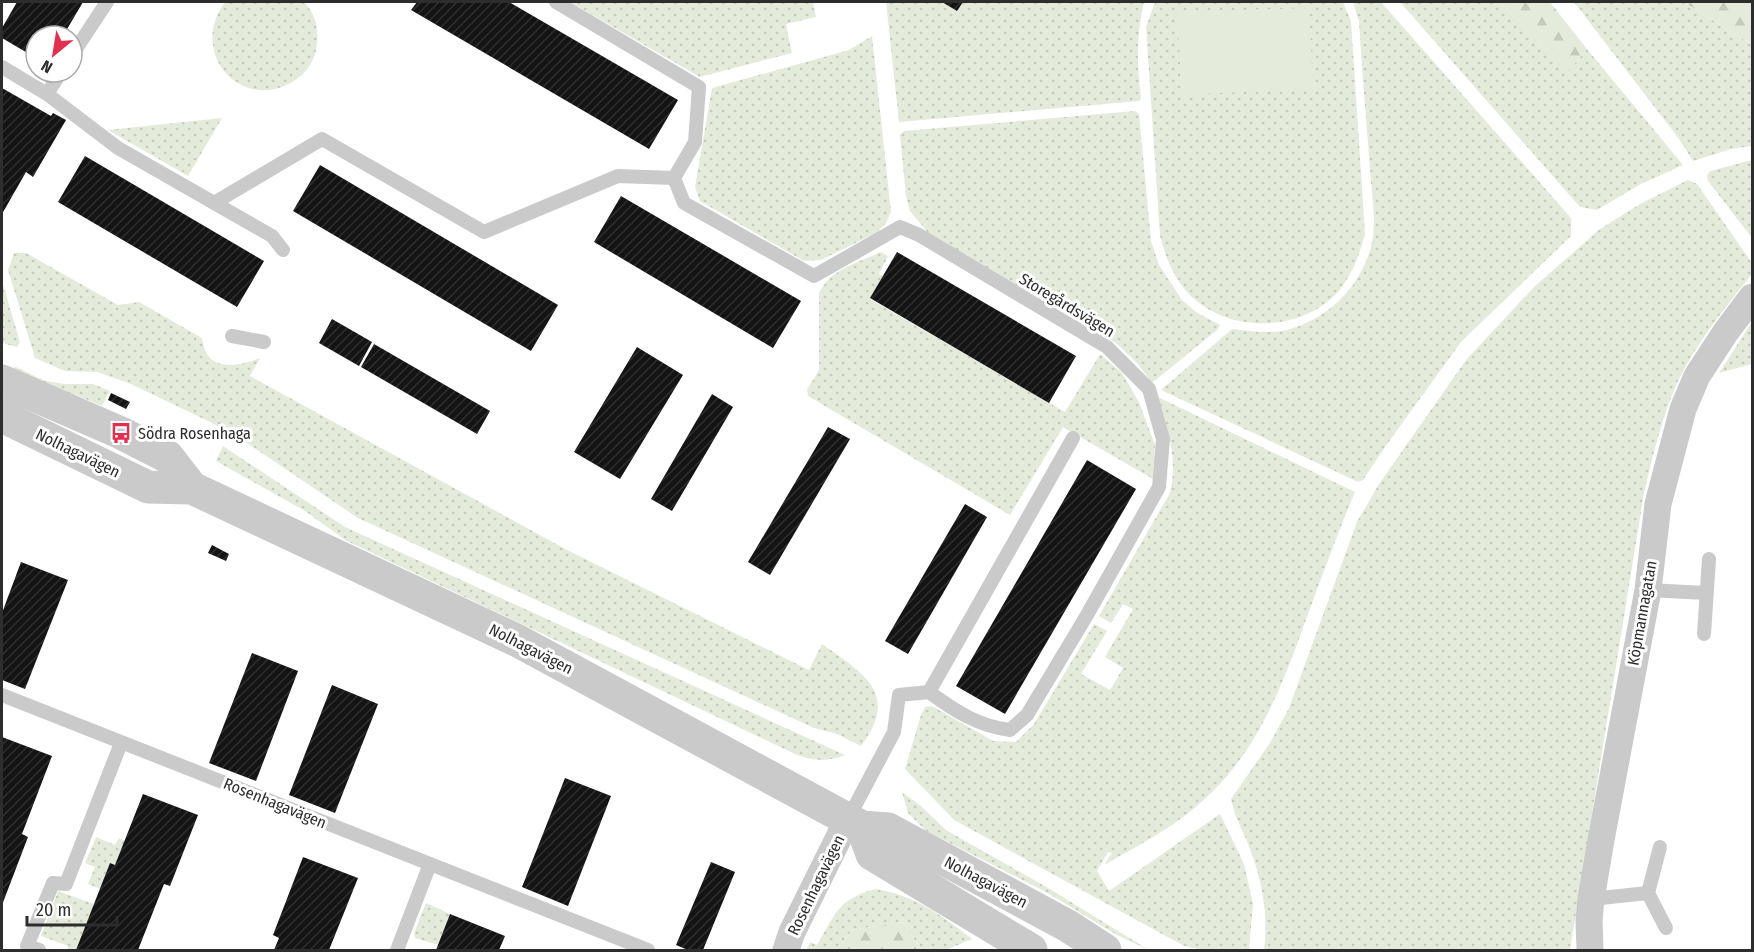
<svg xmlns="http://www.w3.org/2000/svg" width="1754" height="952" viewBox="0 0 1754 952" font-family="'Fira Sans Condensed',sans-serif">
<defs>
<pattern id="grass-dots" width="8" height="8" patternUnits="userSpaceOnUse" patternTransform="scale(1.5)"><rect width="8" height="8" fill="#e5ebda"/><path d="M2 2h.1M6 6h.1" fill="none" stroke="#c5cabb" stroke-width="1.8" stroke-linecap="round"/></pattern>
<pattern id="forest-firs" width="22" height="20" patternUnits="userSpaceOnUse" patternTransform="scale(1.5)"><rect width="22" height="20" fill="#e5ebda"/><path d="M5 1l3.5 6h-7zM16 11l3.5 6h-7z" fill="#c5cabb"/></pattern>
<pattern id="building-hatch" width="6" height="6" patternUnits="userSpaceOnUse" patternTransform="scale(1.5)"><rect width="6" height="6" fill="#141414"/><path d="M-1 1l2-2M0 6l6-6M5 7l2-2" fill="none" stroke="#2e2e2e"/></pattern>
</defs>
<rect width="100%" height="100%" fill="#fff"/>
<!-- grass -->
<g fill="url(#grass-dots)">
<path d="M225 2H304C315 13 319 28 317 44 316 58 308 71 297 79 245 116 186 55 225 2Z"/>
<polygon points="570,2 813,2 816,17 786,24 792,53 700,77"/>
<path d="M886 2H942L957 11 963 2H1144C1136 39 1137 60 1141 98L1139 101 899 122Z"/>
<path d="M1155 2H1343L1351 21 1365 233C1360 253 1354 271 1341 288 1306 333 1228 335 1189 294 1173 277 1166 258 1160 236L1146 27Z"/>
<path d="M1353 2H1381L1571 218V236L1461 342 1385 447 1363 480 1358 482 1161 390 1232 329C1250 331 1269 334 1287 330 1331 318 1365 283 1373 237 1376 216 1371 190 1370 168 1366 119 1362 71 1359 22Z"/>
<polygon points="1400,2 1500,2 1569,70 1587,49 1683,165 1639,185 1597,210 1580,207"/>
<polygon points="1574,2 1684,2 1752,45 1752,146 1731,149 1693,161 1679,139"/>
<polygon points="872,36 891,212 886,223 876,233 821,260 804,261 700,201 695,187 712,88 849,50"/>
<polygon points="1135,111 1139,114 1151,241 1159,265 1182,300 1196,312 1220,325 1217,330 1152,383 1137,363 1116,343 929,234 910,211 906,196 900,135 904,131"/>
<polygon points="222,118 188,176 108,130"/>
<polygon points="1752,160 1752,238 1708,181 1707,176 1710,171"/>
<path d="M1688 180 1697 184 1752 263V274C1725 308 1697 342 1678 381 1662 416 1653 455 1644 493L1570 950H1264C1269 912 1261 875 1246 839 1240 826 1234 814 1231 799L1270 743 1289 708 1357 522 1379 484 1466 360 1534 287 1600 229 1640 204Z"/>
<path d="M881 252 888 256 879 274 883 276 870 299 1065 412 1100 354 1122 373 1139 402 1155 445 1153 479 1063 427 1010 515 808 396 807 390 819 370V294C829 269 858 263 881 252Z"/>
<path d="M14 253H26L118 305 139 302 202 338C206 373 236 367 260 358L250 376 567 550 809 670 822 644C863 673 901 694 861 746L837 734 814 728 358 518 247 443 210 422 131 384 97 372 65 371 35 358 8 270Z"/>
<polygon points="2,281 20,342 17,347 2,343"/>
<polygon points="1752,322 1752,364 1719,373"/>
<polygon points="16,367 45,381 65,384 93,384 110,391 102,406 76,395 41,387 9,369"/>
<path d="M1158 397 1355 492C1339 529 1326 566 1312 603 1288 669 1265 740 1213 791 1182 823 1143 843 1104 865L1112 853 1108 852 1097 871 1109 891 1220 814 1244 864 1253 904 1249 950H1202L1184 946 954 820 905 769 921 715 925 707 932 706 993 741 1016 742 1034 724 1094 624 1107 631 1081 674 1110 690 1123 668 1105 657 1133 609 1123 604 1111 623 1099 616 1170 493C1178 459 1168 430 1158 397Z"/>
<path d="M223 446 345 527 845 755C826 762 816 761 797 755L347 541 305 511 216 461Z"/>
<polygon points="902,792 921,806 946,830 1048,888 1149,950 1117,935 1046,892 926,831 908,813"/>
<polygon points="96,837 115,845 119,838 125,841 115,865 110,863 100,889 88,884 95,867 85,863"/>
<path d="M875 889C913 894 943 916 972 939L946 950H922L902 922 852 930 836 950H806L810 942 817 945C836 913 837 900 875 889Z"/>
<polygon points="58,891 94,904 76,950 67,950 68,946 41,936"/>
<polygon points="426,903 450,914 438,945 415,938 414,933"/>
</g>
<!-- forest -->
<g fill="url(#forest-firs)">
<polygon points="1500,2 1550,2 1587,49 1569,70"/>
<polygon points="1684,2 1752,2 1752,45"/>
<polygon points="902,922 922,950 836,950 852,930"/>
</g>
<!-- pitch -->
<polygon fill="#e5ebda" points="1309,8 1313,88 1182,95 1177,12"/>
<!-- building -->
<g fill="url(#building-hatch)">
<polygon points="17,2 83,2 63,36 36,36 36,58 2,38 2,28"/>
<polygon points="417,2 509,2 678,100 649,149 411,10"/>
<polygon points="942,2 963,2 957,11"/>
<polygon points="2,88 51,116 53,113 66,120 33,177 26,172 2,214"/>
<polygon points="85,156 264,261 237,307 58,202"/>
<polygon points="320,165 558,305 531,351 293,211"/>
<polygon points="621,196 801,301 773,348 594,242"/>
<polygon points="897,252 1076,356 1049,403 870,298"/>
<polygon points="332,319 372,342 359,366 319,343"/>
<polygon points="374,344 490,411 477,434 361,367"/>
<polygon points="637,347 683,375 620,479 574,452"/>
<polygon points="111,393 130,402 126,409 108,400"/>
<polygon points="712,394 733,407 672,511 651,499"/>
<polygon points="828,427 850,439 770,575 748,562"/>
<polygon points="1087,460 1136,489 1005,714 956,686"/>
<polygon points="965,504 987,517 908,654 885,641"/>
<polygon points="212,545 229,554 226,561 208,553"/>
<polygon points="21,562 68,580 25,689 2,680 2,613"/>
<polygon points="252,653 298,671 256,781 209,763"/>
<polygon points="332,685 378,704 335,813 289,795"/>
<polygon points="2,737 52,756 22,834 28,837 2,905"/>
<polygon points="565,778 611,796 568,906 522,887"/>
<polygon points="143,794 198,815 170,886 164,884 138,950 76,950 110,863 115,865"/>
<polygon points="303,857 358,878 329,950 274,950 279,938 273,935"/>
<polygon points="711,862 735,872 703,950 688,950 676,945"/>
<polygon points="450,914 505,936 499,950 436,950"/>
</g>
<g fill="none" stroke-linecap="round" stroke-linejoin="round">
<!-- service -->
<g stroke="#cacaca" stroke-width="14">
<path d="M556 2 699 87 695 142 674 178 684 203 814 276 900 227 919 235 1107 347 1149 389 1163 439 1159 487 1087 615 1027 715 1010 730C978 726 955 711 929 692L899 695 894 732 848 819"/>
<polyline points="72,55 107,2"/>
<polyline points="2,67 47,94 118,148 272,236 283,250"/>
<polyline points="47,94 61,72"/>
<polyline points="214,203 322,139 484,232 618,176 674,178"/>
<polyline points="232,336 264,342"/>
<polyline points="1648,590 1706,593"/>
<polyline points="1704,634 1709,559"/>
<polyline points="929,692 1073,438"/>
<polyline points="2,695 648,950"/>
<polyline points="1660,847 1648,893 1666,928"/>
<polyline points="1591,899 1648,893"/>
<polyline points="39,950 27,946 53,883 66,884 121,743"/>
<polyline points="397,950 430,864"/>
</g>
<!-- minor -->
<g stroke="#cacaca" stroke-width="27">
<polyline points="786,950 792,932 848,819"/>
<polyline points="1590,950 1589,920 1591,899 1601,840 1648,590 1658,504 1683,409 1697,376 1725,333 1752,297"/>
</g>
<!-- tertiary -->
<g stroke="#cacaca" stroke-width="33">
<polyline points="2,381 121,433 168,457 192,488"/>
<polyline points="2,416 148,487 192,488 518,641 862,827 888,829 1068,926 1105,950"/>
<polyline points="862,827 872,854 1031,950"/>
</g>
</g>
<!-- icons -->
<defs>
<symbol id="bus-bare" viewBox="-9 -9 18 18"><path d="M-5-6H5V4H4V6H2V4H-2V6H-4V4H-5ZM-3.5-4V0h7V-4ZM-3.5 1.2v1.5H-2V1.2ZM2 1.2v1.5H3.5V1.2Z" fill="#e42f4e" stroke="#fff" stroke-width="2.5" paint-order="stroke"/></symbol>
</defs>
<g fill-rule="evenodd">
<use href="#bus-bare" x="106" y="418" width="30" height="30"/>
</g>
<g text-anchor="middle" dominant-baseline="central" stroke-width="6" stroke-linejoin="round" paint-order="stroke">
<!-- street labels -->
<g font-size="16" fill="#2d2d2d" stroke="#fff">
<text transform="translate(1067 305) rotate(31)">Storegårdsvägen</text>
<text transform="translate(78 453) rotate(26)">Nolhagavägen</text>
<text transform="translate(1642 613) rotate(-80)">Köpmannagatan</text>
<text transform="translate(531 649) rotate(27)">Nolhagavägen</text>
<text transform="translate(275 803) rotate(22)">Rosenhagavägen</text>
<text transform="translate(986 882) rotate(28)">Nolhagavägen</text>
<text transform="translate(816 885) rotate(-64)">Rosenhagavägen</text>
</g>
<!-- poi labels -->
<g font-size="16" fill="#2d2d2d" stroke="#fff" text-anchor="start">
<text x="138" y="433">Södra Rosenhaga</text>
</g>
</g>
<!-- border -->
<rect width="1754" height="952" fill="none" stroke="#2d2d2d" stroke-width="6"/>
<!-- north arrow -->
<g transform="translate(54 54) rotate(210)"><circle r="28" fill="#ffffff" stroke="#ababab" stroke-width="1.5"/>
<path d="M0-4.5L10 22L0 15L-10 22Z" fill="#e42f4e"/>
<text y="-9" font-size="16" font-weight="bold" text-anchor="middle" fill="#2d2d2d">N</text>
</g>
<!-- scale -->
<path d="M27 916v9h90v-9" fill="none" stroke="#2d2d2d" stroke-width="3"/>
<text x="36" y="916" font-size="18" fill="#2d2d2d" stroke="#ffffff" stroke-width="4.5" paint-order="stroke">20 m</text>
</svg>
